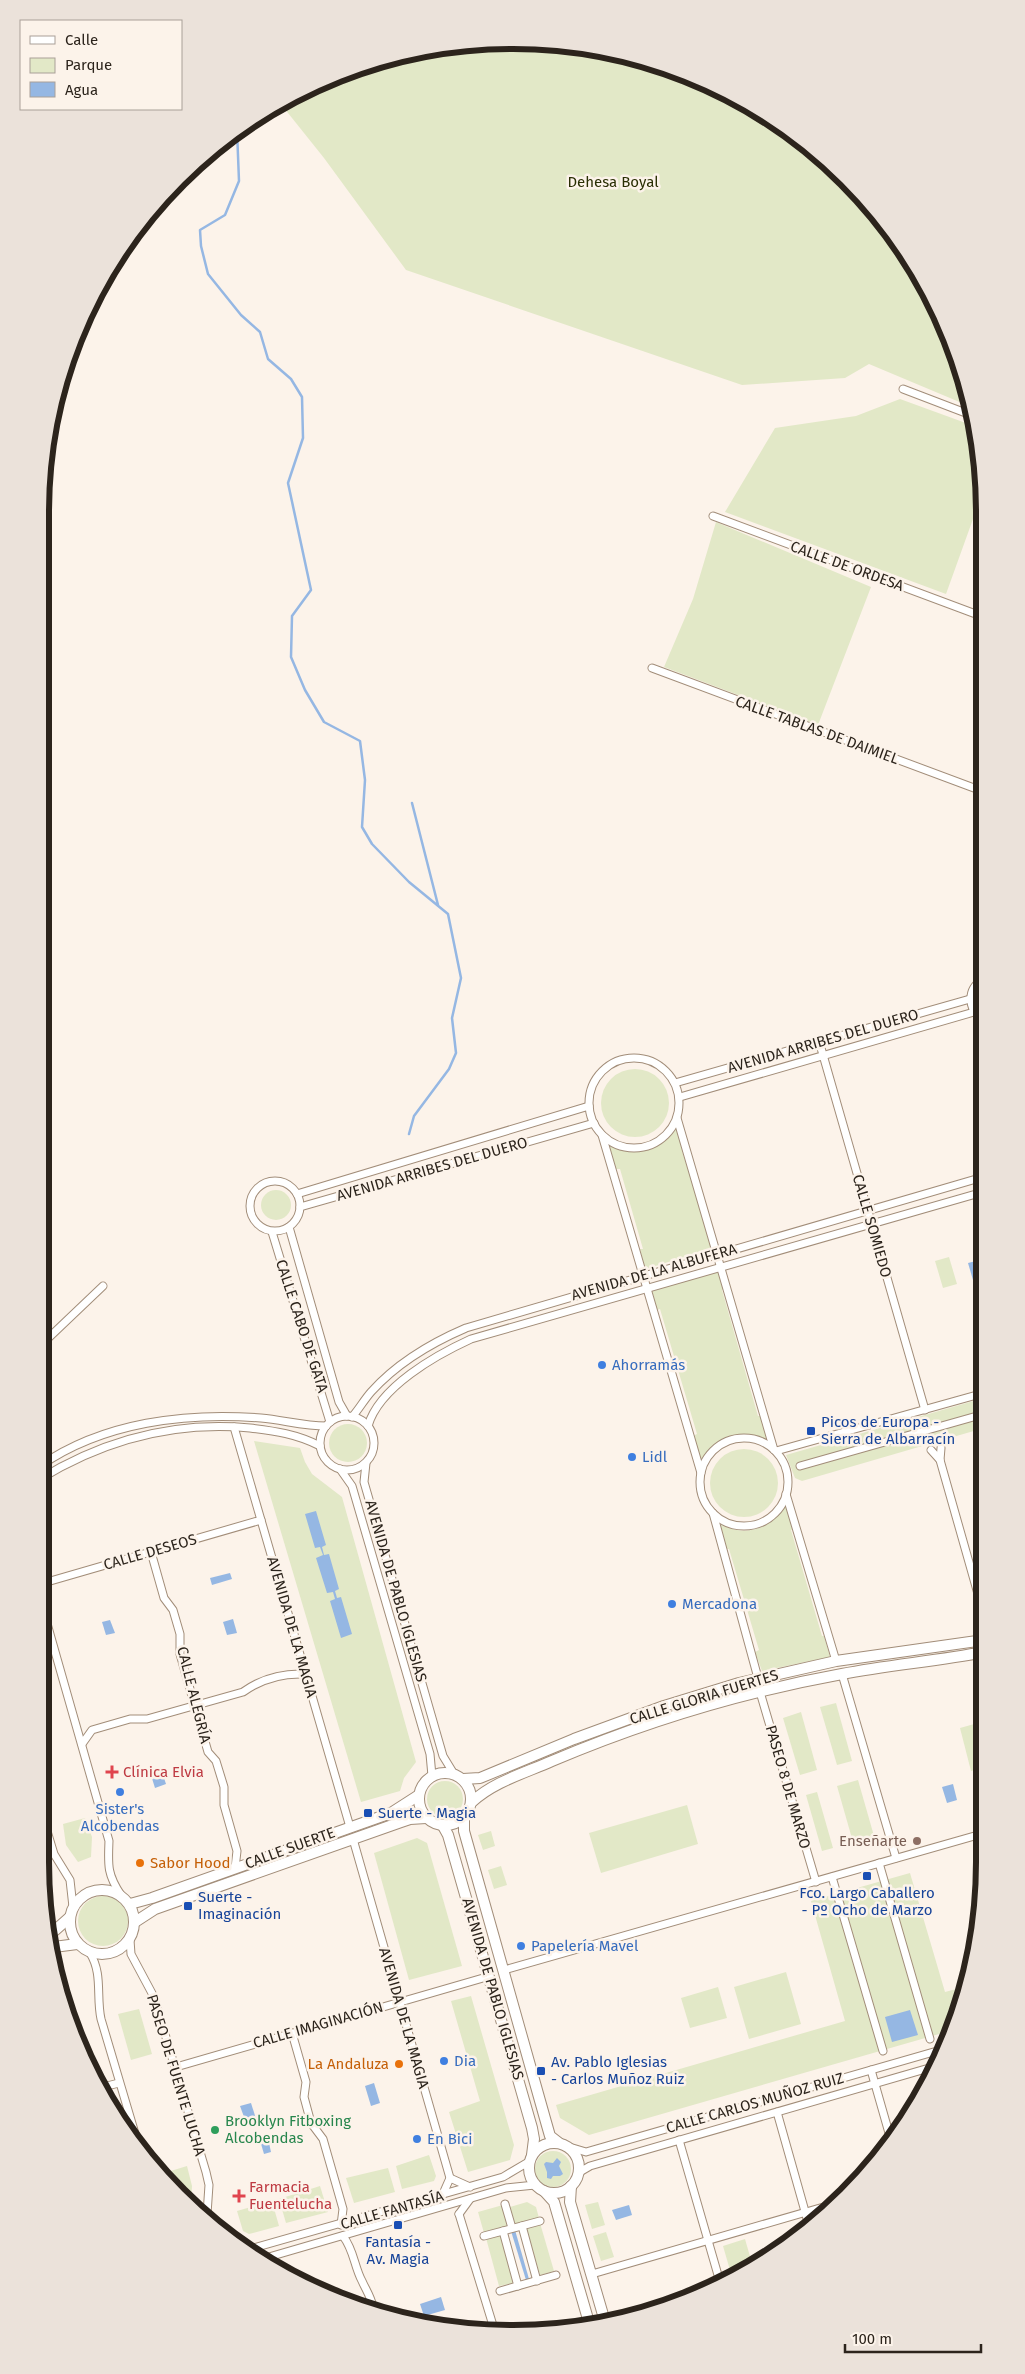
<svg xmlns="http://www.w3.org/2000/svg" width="1025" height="2374" viewBox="0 0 1025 2374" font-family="'Fira Sans',sans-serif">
<rect width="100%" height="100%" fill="#fcf3ea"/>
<!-- green -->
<g fill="#e2e8c7">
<polygon points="482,41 574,44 665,65 800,137 887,225 949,331 969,406 869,364 845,378 742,385 406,270 324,158 280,103 304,89 390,56"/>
<polygon points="900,399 974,426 981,451 981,521 973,519 946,594 725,512 775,428 856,416"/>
<polygon points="716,522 871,587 818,725 664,667 693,599"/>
<circle cx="635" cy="1103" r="34"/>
<path d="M676 1125 684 1150 682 1151 713 1248 649 1268 644 1265 640 1249H643L620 1169H616L609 1144C634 1155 663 1150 676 1125Z"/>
<circle cx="276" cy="1205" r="15"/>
<polygon points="949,1257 957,1284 943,1288 935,1261"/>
<path d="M720 1271 726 1289 722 1290 758 1416H761L768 1441C742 1430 715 1435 701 1461L693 1436 697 1434 660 1309 657 1310 652 1291Z"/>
<polygon points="984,1398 984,1428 802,1481 795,1478 786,1455"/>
<circle cx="348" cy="1443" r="19"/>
<polygon points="254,1441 300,1448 305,1462 312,1474 342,1497 416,1762 404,1778 400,1791 361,1802"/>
<circle cx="744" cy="1483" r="34"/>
<path d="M786 1504 793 1529 791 1530 822 1636H824L830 1657 762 1671 755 1652 759 1650 729 1549H726L718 1523C747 1539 769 1529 786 1504Z"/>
<polygon points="836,1703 852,1761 837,1765 820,1707"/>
<polygon points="801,1712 817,1770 800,1775 783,1718"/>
<polygon points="985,1721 985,1767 971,1771 960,1728"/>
<polygon points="858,1780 874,1836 853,1842 837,1786"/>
<circle cx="445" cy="1799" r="18"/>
<polygon points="817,1792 833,1848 822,1851 806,1795"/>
<polygon points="687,1805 698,1844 601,1873 589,1833"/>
<polygon points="85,1818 92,1837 91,1857 78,1862 66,1845 63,1824"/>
<polygon points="491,1831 495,1846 483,1850 478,1835"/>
<polygon points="417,1838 427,1843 462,1966 409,1980 374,1853"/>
<polygon points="501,1866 507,1885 494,1889 488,1870"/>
<polygon points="910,1873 945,1992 964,1987 960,2014 953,2030 589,2135 560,2118 556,2105 845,2021 811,1901"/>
<circle cx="103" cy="1921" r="25"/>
<polygon points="786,1972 801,2024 749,2039 734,1987"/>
<polygon points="718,1987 727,2018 690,2028 681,1998"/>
<polygon points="471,1996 514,2145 510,2160 468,2172 449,2112 480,2101 451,2001"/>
<polygon points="139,2009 152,2054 131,2060 118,2014"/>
<circle cx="553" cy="2169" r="18"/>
<polygon points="429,2155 436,2176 434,2181 402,2189 396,2166"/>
<polygon points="187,2166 192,2186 191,2201 162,2177 161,2174"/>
<polygon points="388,2168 395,2192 354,2203 346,2178"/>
<polygon points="320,2186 328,2212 286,2223 279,2199"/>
<polygon points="272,2201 279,2226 249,2234 243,2231 237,2211"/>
<polygon points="527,2202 536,2207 539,2218 515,2224 510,2207"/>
<polygon points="598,2202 605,2225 592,2229 585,2205"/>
<polygon points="503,2205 509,2226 484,2233 478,2212"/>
<polygon points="540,2223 554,2271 540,2275 526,2227"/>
<polygon points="606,2232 614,2257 601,2261 593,2236"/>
<polygon points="500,2235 513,2283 499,2286 486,2238"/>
<polygon points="745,2239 753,2267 732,2277 723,2246"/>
</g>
<!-- water -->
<g fill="#95b7e3">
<polygon points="980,1260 983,1277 973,1280 968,1263"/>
<polygon points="316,1511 326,1545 322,1547 324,1555 329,1554 339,1589 335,1591 337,1598 341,1597 352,1634 341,1638 330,1601 335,1599 333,1592 327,1593 316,1558 323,1555 320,1547 315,1548 305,1514"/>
<polygon points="230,1573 232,1579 212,1585 210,1578"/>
<polygon points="233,1619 237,1633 227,1635 223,1622"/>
<polygon points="110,1620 115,1633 106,1635 102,1622"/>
<polygon points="161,1769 166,1784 155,1788 150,1772"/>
<polygon points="953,1784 957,1800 947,1803 942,1787"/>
<polygon points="910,2010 918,2035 892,2042 885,2017"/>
<polygon points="374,2083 380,2103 371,2106 365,2086"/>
<polygon points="251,2103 257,2122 247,2125 240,2106"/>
<polygon points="267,2134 271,2152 264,2154 259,2137"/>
<polygon points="557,2158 561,2162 559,2166 563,2174 560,2176 553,2176 551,2179 547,2178 547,2172 544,2164 546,2162 553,2163"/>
<polygon points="629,2205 632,2215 616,2220 612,2210"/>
<polygon points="515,2230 529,2279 526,2280 511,2231"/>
<polygon points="441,2297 445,2310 424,2316 420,2304"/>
</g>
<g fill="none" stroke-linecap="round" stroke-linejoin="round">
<!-- stream -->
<g stroke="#95b7e3" stroke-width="2.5">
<polyline points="237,130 239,181 225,215 200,230 201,246 208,274 241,315 260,332 268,359 291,379 302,397 303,438 288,483 311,590 292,616 291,657 305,690 324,722 360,741 365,780 362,827 372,844 409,882 448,914 461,978 452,1018 456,1053 449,1069 414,1116 409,1134"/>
<polyline points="412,803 438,905"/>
</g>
<defs>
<g id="street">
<polyline points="903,389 971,415"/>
<polyline points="713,516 981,616"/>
<polyline points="652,668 982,791"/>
<path d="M982 980C967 989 967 1010 983 1019"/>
<polyline points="819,1041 925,1410"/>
<circle cx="634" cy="1103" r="45"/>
<polyline points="675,1083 970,999"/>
<polyline points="680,1097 974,1012"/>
<polyline points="677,1118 774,1450"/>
<polyline points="602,1135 701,1473"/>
<circle cx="275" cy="1206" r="25"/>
<polyline points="297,1194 589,1106"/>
<polyline points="300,1207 594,1123"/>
<polyline points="289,1227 339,1402 347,1416"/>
<polyline points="272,1232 330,1422"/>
<polyline points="40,1346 103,1286"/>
<circle cx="347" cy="1443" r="27"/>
<path d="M352 1417C359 1409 364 1400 371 1392 397 1363 431 1343 466 1328L983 1177"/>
<path d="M368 1426C379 1387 436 1355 471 1339L983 1192"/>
<polyline points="234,1427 350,1827"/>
<circle cx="744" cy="1482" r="44"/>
<polyline points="941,1448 940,1460 984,1615"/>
<polyline points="931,1450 940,1460"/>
<polyline points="776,1451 984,1393"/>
<polyline points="366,1463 364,1482 443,1756 454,1774"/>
<path d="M40 1466C103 1422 187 1412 261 1418 283 1420 304 1426 326 1426"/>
<polyline points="800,1466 984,1414"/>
<polyline points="340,1469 352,1486 430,1754 432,1776"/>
<path d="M40 1479C104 1440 175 1421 250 1428 275 1431 297 1434 320 1446"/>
<polyline points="786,1494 836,1661"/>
<polyline points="713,1513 758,1678"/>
<polyline points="151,1552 164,1598 173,1610 180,1634 180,1654 208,1752 216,1761 224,1787 224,1805 237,1851 235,1868"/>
<polyline points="40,1584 261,1520"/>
<path d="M40 1599 109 1841C108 1865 107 1874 121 1895"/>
<polyline points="842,1674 896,1858"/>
<polyline points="760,1692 816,1882"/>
<path d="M82 1744 92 1730 130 1719H147L243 1692C261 1679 283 1673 305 1674"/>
<polyline points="40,1808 54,1854 70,1880 73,1907"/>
<polyline points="353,1839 450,2178 442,2196"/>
<polyline points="879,1863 930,2039"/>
<polyline points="832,1877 883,2051"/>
<polyline points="130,1940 131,1954 154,1997 206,2172 209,2185 207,2214"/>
<path d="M90 1953C103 1974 96 1996 101 2019L139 2147"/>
<polyline points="504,1970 985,1833"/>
<polyline points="292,2033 306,2082 304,2097 311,2123 323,2139 343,2209 341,2225"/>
<polyline points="176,2067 490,1976"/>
<polyline points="871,2070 891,2140"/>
<polyline points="99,2088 119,2083"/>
<polyline points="777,2112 808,2222"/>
<polyline points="679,2140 720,2282"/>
<polyline points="566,2146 586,2152 944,2049"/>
<polyline points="578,2173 590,2166 936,2066"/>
<polyline points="450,2178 470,2187"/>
<polyline points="505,2204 512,2228"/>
<polyline points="459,2214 495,2332"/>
<polyline points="459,2214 470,2199"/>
<polyline points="522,2226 537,2281"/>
<polyline points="503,2231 518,2286"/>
<path d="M343 2236C354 2250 354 2266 362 2281 366 2290 371 2297 373 2307"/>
<polyline points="484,2236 540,2221"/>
<polyline points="250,2249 503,2177 530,2161"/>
<polyline points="262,2259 506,2188 535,2185"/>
<polyline points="592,2274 827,2206"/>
<polyline points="500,2291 556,2275"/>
</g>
<g id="secondary">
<circle cx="445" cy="1799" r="26"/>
<polyline points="463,1779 480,1778 574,1739 664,1706 739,1683 836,1661 984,1640"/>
<path d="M472 1802C493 1782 525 1773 552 1761 644 1722 743 1692 842 1674 889 1665 937 1661 984 1652"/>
<polyline points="464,1818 464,1831 546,2122 550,2136 559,2143"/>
<polyline points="443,1826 448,1835 532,2128 534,2139 532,2155"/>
<circle cx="102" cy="1922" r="32"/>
<polyline points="130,1904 152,1898 391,1813 419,1795"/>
<polyline points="135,1922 155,1909 401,1822 410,1819 426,1818"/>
<polyline points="52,1933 70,1917"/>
<polyline points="54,1947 77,1944"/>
<circle cx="554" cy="2168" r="25"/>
<polyline points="571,2186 570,2202 606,2325"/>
<polyline points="544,2191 554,2202 590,2326"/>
</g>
</defs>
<!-- street casing -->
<use href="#street" stroke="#a28d79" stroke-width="9"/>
<!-- secondary casing -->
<use href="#secondary" stroke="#a28d79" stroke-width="12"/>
<!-- street -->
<use href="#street" stroke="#fff" stroke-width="7"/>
<!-- secondary -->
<use href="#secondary" stroke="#fff" stroke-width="10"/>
</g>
<!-- markers -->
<g fill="#3f7fe0" stroke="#fcf3ea" stroke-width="2">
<circle cx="602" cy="1365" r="5"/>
<circle cx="632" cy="1457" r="5"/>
<circle cx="672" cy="1604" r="5"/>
<circle cx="120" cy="1792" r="5"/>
<circle cx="521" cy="1946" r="5"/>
<circle cx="444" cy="2061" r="5"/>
<circle cx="417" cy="2139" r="5"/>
</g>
<g fill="#1a4fb4" stroke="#fcf3ea" stroke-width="2">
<rect x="806" y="1426" width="10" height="10" rx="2.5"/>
<rect x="363" y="1808" width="10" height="10" rx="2.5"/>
<rect x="862" y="1871" width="10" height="10" rx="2.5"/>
<rect x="183" y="1901" width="10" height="10" rx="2.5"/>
<rect x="536" y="2066" width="10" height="10" rx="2.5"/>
<rect x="393" y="2220" width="10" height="10" rx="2.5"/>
</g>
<g fill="#e0444e" stroke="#fcf3ea" stroke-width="2">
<path d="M109.5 1764.5h5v5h5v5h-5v5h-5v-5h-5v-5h5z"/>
<path d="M236.5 2188.5h5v5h5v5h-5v5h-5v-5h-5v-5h5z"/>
</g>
<circle fill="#8d6e63" stroke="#fcf3ea" stroke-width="2" cx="917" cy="1841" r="5"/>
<g fill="#e8710a" stroke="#fcf3ea" stroke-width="2">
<circle cx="140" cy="1863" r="5"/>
<circle cx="399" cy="2064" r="5"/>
</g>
<circle fill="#2e9e5b" stroke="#fcf3ea" stroke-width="2" cx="215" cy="2130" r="5"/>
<g text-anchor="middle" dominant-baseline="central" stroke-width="5" stroke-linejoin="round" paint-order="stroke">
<!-- park labels -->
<g font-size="15" fill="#2a2f04" stroke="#fcf3ea">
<text x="613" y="182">Dehesa Boyal</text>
</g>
<!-- street labels -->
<g font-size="15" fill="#2c241c" stroke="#fcf3ea">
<text transform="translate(847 566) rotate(20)">CALLE DE ORDESA</text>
<text transform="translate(817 730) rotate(20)">CALLE TABLAS DE DAIMIEL</text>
<text transform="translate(823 1041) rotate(-16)">AVENIDA ARRIBES DEL DUERO</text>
<text transform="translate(432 1169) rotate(-16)">AVENIDA ARRIBES DEL DUERO</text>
<text transform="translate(872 1226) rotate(74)">CALLE SOMIEDO</text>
<text transform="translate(654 1272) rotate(-16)">AVENIDA DE LA ALBUFERA</text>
<text transform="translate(302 1326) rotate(72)">CALLE CABO DE GATA</text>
<text transform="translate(150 1552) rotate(-16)">CALLE DESEOS</text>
<text transform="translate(396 1591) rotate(74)">AVENIDA DE PABLO IGLESIAS</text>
<text transform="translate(292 1627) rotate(74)">AVENIDA DE LA MAGIA</text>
<text transform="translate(194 1695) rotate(76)">CALLE ALEGRÍA</text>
<text transform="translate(704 1697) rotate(-17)">CALLE GLORIA FUERTES</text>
<text transform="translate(788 1787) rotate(74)">PASEO 8 DE MARZO</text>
<text transform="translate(290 1848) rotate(-20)">CALLE SUERTE</text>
<text transform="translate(493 1989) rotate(74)">AVENIDA DE PABLO IGLESIAS</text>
<text transform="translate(404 2018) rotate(74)">AVENIDA DE LA MAGIA</text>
<text transform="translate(318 2025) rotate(-16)">CALLE IMAGINACIÓN</text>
<text transform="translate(176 2075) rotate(73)">PASEO DE FUENTE LUCHA</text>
<text transform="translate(755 2103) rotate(-16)">CALLE CARLOS MUÑOZ RUIZ</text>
<text transform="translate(392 2210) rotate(-16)">CALLE FANTASÍA</text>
</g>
<!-- shop labels -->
<g font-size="15" fill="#366cbe" stroke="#fcf3ea" text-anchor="start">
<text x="612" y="1365">Ahorramás</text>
<text x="642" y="1457">Lidl</text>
<text x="682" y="1604">Mercadona</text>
<text x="120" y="1809" text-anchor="middle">Sister's<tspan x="120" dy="17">Alcobendas</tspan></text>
<text x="531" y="1946">Papelería Mavel</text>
<text x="454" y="2061">Dia</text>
<text x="427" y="2139">En Bici</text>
</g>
<!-- transit labels -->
<g font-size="15" fill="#164399" stroke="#fcf3ea" text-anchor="start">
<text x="821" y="1422">Picos de Europa -<tspan x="821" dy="17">Sierra de Albarracín</tspan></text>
<text x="378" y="1813">Suerte - Magia</text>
<text x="867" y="1893" text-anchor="middle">Fco. Largo Caballero<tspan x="867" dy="17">- Pº Ocho de Marzo</tspan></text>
<text x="198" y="1897">Suerte -<tspan x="198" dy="17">Imaginación</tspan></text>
<text x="551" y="2062">Av. Pablo Iglesias<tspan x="551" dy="17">- Carlos Muñoz Ruiz</tspan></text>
<text x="398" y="2242" text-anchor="middle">Fantasía -<tspan x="398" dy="17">Av. Magia</tspan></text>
</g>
<!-- health labels -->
<g font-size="15" fill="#be3a42" stroke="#fcf3ea" text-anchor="start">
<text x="123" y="1772">Clínica Elvia</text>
<text x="249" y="2187">Farmacia<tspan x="249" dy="17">Fuentelucha</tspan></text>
</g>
<!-- education labels -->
<g font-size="15" fill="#785e54" stroke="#fcf3ea" text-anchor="end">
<text x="907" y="1841">Enseñarte</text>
</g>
<!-- food labels -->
<g font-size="15" fill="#c56008" stroke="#fcf3ea" text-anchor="start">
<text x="150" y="1863">Sabor Hood</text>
<text x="389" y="2064" text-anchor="end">La Andaluza</text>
</g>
<!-- leisure labels -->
<g font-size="15" fill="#27864d" stroke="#fcf3ea" text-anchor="start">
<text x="225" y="2121">Brooklyn Fitboxing<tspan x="225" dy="17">Alcobendas</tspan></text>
</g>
</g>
<!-- crop -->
<path d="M0 0H1025V2374H0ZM512 49H513A463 463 0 0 1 976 512V1862A463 463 0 0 1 513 2325H512A463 463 0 0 1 49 1862V512A463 463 0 0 1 512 49Z" fill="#ebe2da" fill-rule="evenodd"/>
<path fill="none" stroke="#2c241c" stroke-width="6" d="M512 49H513A463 463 0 0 1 976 512V1862A463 463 0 0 1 513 2325H512A463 463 0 0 1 49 1862V512A463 463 0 0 1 512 49Z"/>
<!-- legend -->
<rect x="20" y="20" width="162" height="90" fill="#fcf3ea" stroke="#a9a098"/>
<rect x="30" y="36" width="25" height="8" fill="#ffffff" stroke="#a9a098"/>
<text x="65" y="45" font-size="15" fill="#2c241c">Calle</text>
<rect x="30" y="58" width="25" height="15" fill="#e2e8c7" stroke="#a9a098"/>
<text x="65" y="70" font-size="15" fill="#2c241c">Parque</text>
<rect x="30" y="82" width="25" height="15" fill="#95b7e3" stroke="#a9a098"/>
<text x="65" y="95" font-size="15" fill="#2c241c">Agua</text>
<!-- scale -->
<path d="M845 2344v8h136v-8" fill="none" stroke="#2c241c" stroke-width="2.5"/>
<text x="852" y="2344" font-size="15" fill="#2c241c" stroke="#fcf3ea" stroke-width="4" paint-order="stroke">100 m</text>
</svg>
